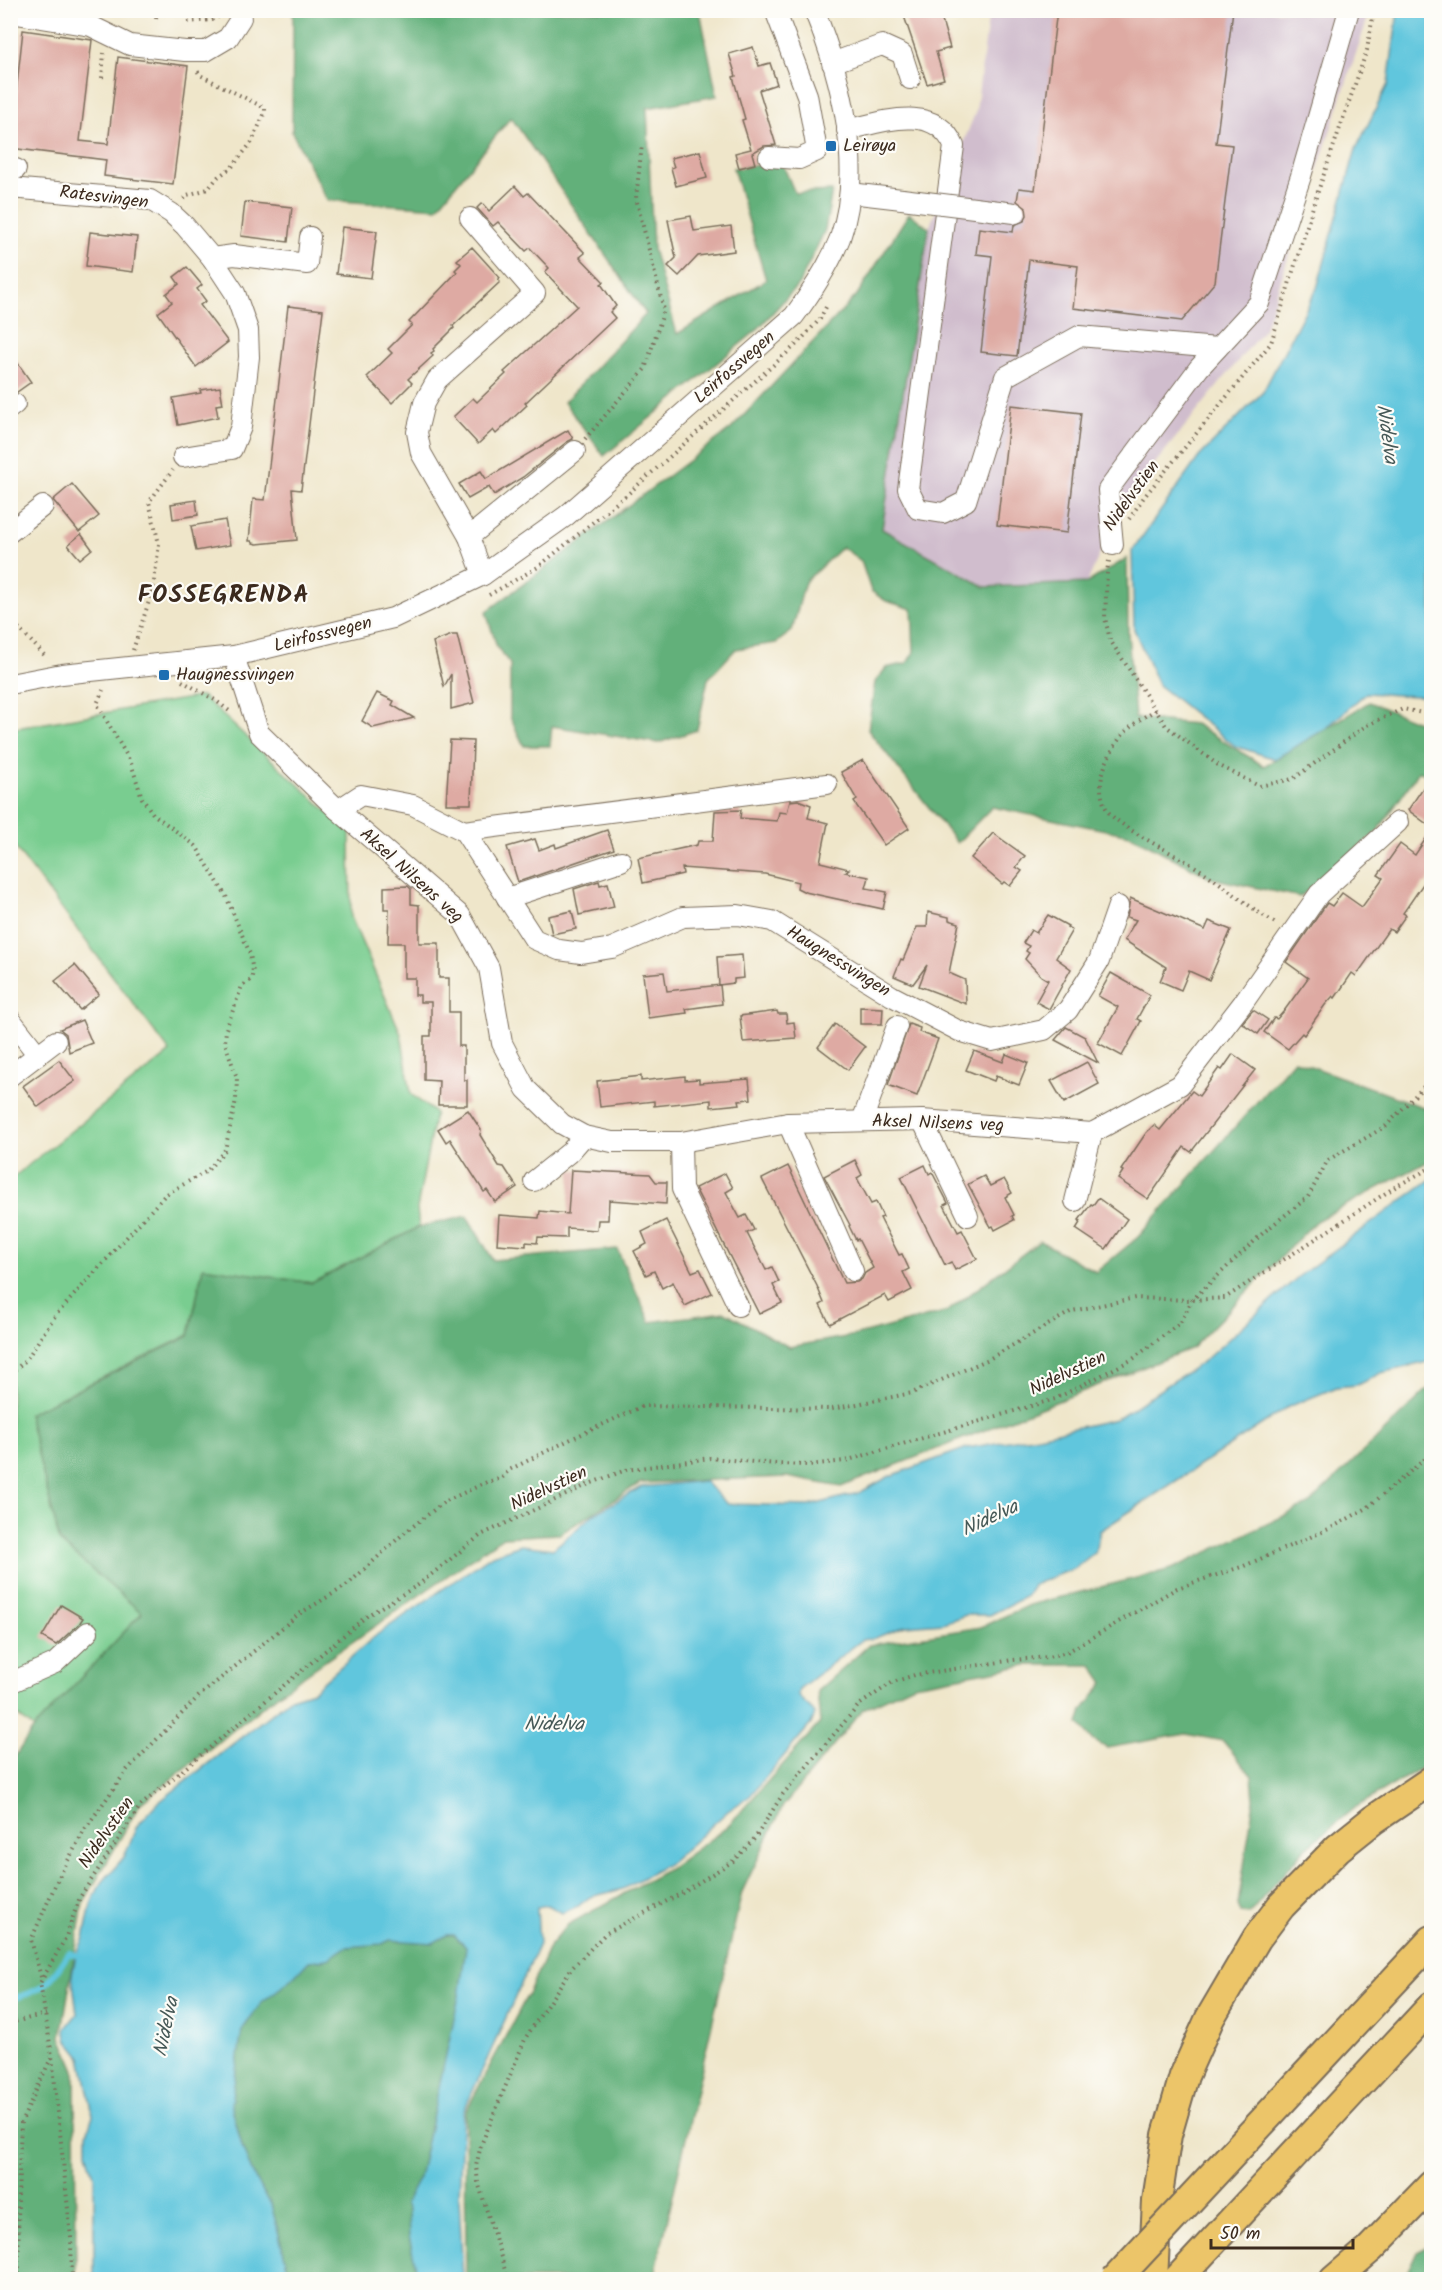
<svg xmlns="http://www.w3.org/2000/svg" width="1442" height="2290" viewBox="0 0 1442 2290" font-family="Kalam,sans-serif">
<rect width="100%" height="100%" fill="#fdfcf7"/>
<filter id="ink" filterUnits="userSpaceOnUse"><feTurbulence type="fractalNoise" baseFrequency=".0167" numOctaves="2"/><feDisplacementMap in="SourceGraphic" scale="12" xChannelSelector="R" yChannelSelector="G"/><feConvolveMatrix kernelMatrix="1 2 1 2 8 2 1 2 1" color-interpolation-filters="sRGB"/></filter>
<filter id="wash" filterUnits="userSpaceOnUse"><feTurbulence type="fractalNoise" baseFrequency=".008" numOctaves="4" result="noise"/><feDisplacementMap in="SourceGraphic" scale="24" xChannelSelector="R" yChannelSelector="G"/><feGaussianBlur stdDeviation="1.35" result="paint"/><feColorMatrix in="noise" values="0 0 0 0 0 0 0 0 0 0 0 0 0 0 0 0 0 1.4 0 .05"/><feComposite in="paint" operator="in"/></filter>
<g filter="url(#wash)">
<rect width="100%" height="100%" fill="#efe6ca"/>
<!-- industrial -->
<polygon fill="#d0bdcd" points="989,11 1370,11 1265,328 1121,505 1087,583 985,587 881,529 929,228 976,111"/>
<!-- green -->
<polygon fill="#79cd90" stroke="#5a7c57" stroke-width="1.5" points="202,696 350,832 351,917 401,1034 411,1094 435,1113 417,1209 419,1227 312,1283 203,1267 189,1335 28,1414 60,1542 142,1613 34,1728 10,1710 11,1179 170,1052 11,842 11,729"/>
<!-- forest -->
<g fill="#62b07a" stroke="#4e6d4c" stroke-width="1.5">
<polygon points="293,11 700,11 717,96 647,108 653,249 677,334 766,280 733,168 782,163 795,193 832,191 825,230 799,284 756,331 604,456 564,402 646,314 511,117 437,208 327,200 292,132"/>
<polygon points="909,213 929,228 882,529 985,587 1087,583 1127,558 1128,633 1135,718 1195,724 1264,766 1369,702 1431,727 1431,777 1419,771 1377,832 1300,897 1211,878 1130,835 992,807 957,843 868,730 875,682 886,668 907,663 914,652 912,609 886,601 871,591 861,561 842,547 805,582 792,631 776,643 736,649 708,679 697,730 658,743 552,726 550,746 524,746 510,717 510,664 497,647 486,612 731,429 857,295"/>
<polygon points="1294,1060 1431,1110 1431,1160 1316,1221 1192,1348 841,1487 787,1477 640,1483 560,1534 503,1537 285,1689 140,1804 83,1904 61,2037 75,2070 76,2279 11,2279 11,1762 34,1728 142,1613 60,1542 28,1414 189,1336 203,1267 312,1283 419,1227 467,1216 493,1260 617,1249 650,1322 725,1312 789,1347 857,1335 948,1311 1040,1241 1096,1272 1138,1237"/>
<polygon points="1431,1386 1431,1762 1353,1809 1304,1850 1249,1914 1241,1913 1238,1905 1254,1800 1252,1776 1223,1741 1186,1734 1107,1748 1094,1741 1079,1724 1083,1710 1104,1683 1092,1665 1027,1665 914,1685 863,1709 783,1806 742,1892 654,2279 470,2279 466,2274 465,2113 529,1992 550,1945 567,1925 672,1867 727,1827 820,1723 817,1691 869,1645 981,1627 1029,1605 1172,1569 1309,1504"/>
<polygon points="447,1935 454,1935 466,1947 459,1996 419,2178 405,2204 408,2210 409,2236 417,2272 407,2279 299,2279 288,2269 271,2204 257,2183 243,2150 231,2104 242,2030 262,2002 293,1978 309,1961 328,1959 346,1947 382,1944 390,1940 433,1943"/>
<polygon points="1431,2244 1431,2279 1404,2279 1417,2251"/>
</g>
<!-- water -->
<g fill="#60c6dd" stroke="#4e787e" stroke-width="1.5">
<polygon points="1398,11 1432,11 1431,697 1366,693 1325,729 1275,759 1235,746 1158,685 1134,629 1132,551 1199,457 1263,392 1317,288 1356,149 1388,84"/>
<path d="M1431 1179V1360L1424 1363 1381 1373 1357 1385 1337 1387 1288 1407 1100 1531 1095 1552 1075 1568 1033 1585 1025 1597 990 1615H966L943 1623 905 1626 875 1638 862 1640 799 1689 798 1695C803 1704 809 1703 815 1714L811 1724 750 1796 728 1811 671 1862 623 1889 590 1897 578 1906 562 1913 548 1905 537 1907 539 1944 463 2113 459 2197 463 2279H407L417 2272 409 2236 408 2210 405 2204 419 2178 459 1996 466 1947 454 1935H447L433 1943 390 1940 382 1944 346 1947 328 1959 309 1961 293 1978 262 2002 242 2030 231 2104 243 2150 257 2183 271 2204 288 2269 299 2279H94V2176L87 2152V2134L93 2115 81 2057 68 2041 65 2029 77 2014 72 1975 76 1955 84 1938 91 1904 100 1885 124 1857 137 1826 158 1803 291 1698 313 1691 375 1636 492 1555 521 1545 553 1549 594 1514 641 1487 704 1481 727 1504 809 1506 859 1493 890 1476 967 1448 1038 1436 1116 1419 1204 1361 1298 1277Z"/>
</g>
<g fill="none" stroke-linecap="round" stroke-linejoin="round">
<!-- stream -->
<path stroke="#60c6dd" stroke-width="6" d="M10 1999C45 1991 50 1982 69 1953L76 1955"/>
</g>
<g id="blocks">
<!-- building -->
<g fill="#deaaa3">
<polygon points="902,10 939,10 950,48 936,52 944,79 927,84"/>
<polygon points="1057,10 1233,10 1216,143 1232,145 1215,282 1182,321 1073,308 1078,266 1029,260 1017,356 981,352 992,256 976,254 979,228 1013,232 1014,225 1024,221 1027,215 1026,208 1017,201 1019,188 1035,190"/>
<polygon points="23,30 92,40 80,141 108,144 118,57 188,66 173,184 104,176 106,160 10,148"/>
<polygon points="753,47 759,66 770,63 777,84 759,90 776,145 764,146 752,153 755,164 739,168 735,153 751,149 742,120 745,119 733,77 736,76 729,54"/>
<polygon points="700,151 707,178 676,186 671,168 674,167 671,158"/>
<polygon points="515,186 524,196 528,193 585,253 580,257 604,282 601,284 616,306 610,312 615,318 525,403 527,405 496,434 493,430 478,444 453,417 473,398 477,402 506,374 504,372 577,306 545,272 549,268 530,248 526,251 498,222 493,226 477,208 482,203 489,211"/>
<polygon points="245,202 292,207 288,242 241,236"/>
<polygon points="691,216 694,231 731,226 734,251 698,256 679,276 668,266 676,258 668,220"/>
<polygon points="342,227 377,231 371,278 336,274"/>
<polygon points="90,232 137,237 133,272 86,266"/>
<polygon points="472,247 500,278 498,280 500,282 453,326 454,328 433,349 434,351 431,353 433,356 408,379 412,383 392,403 367,377 392,353 388,349 412,325 409,322 457,272 455,270 461,264 457,260"/>
<polygon points="187,267 202,285 197,289 206,301 200,305 228,342 196,367 158,313 172,302 166,294 179,284 174,277"/>
<polygon points="288,306 323,310 301,490 292,489 297,540 257,544 253,543 252,541 249,541 253,499 265,500"/>
<polygon points="10,352 31,382 17,392 10,393"/>
<polygon points="220,387 223,404 216,405 218,417 178,425 173,398 201,393 200,390"/>
<polygon points="1011,405 1081,413 1067,533 997,525"/>
<polygon points="568,430 573,439 567,442 523,477 494,495 489,487 468,499 459,484 481,471 486,479"/>
<polygon points="72,484 99,516 79,532 53,500"/>
<polygon points="196,500 198,515 173,519 171,504"/>
<polygon points="225,520 230,545 196,551 191,526"/>
<polygon points="81,534 92,549 80,559 68,545"/>
<polygon points="452,635 457,635 474,703 451,709 451,674 444,687 433,642"/>
<polygon points="377,693 394,701 392,705 414,718 373,728 362,721"/>
<polygon points="450,740 473,741 471,804 446,804"/>
<polygon points="863,760 909,828 884,845 854,802 857,800 841,772"/>
<polygon points="1431,776 1431,827 1408,810"/>
<polygon points="798,800 811,805 808,818 828,823 820,862 849,869 845,872 869,877 866,888 887,892 883,909 805,892 797,888 798,882 765,874 682,868 683,874 643,883 638,858 697,845 698,841 713,841 715,811 741,810 740,818 777,821 779,812 787,813 790,801"/>
<polygon points="607,830 614,849 518,882 507,847 535,839 539,850 555,844 556,848"/>
<polygon points="1431,831 1431,876 1426,884 1423,884 1403,913 1406,915 1394,932 1389,929 1356,976 1352,973 1335,998 1333,996 1325,1005 1304,1035 1302,1033 1288,1049 1264,1032 1274,1018 1277,1019 1284,1011 1308,978 1286,962 1327,903 1332,906 1342,893 1362,907 1383,878 1378,875 1400,844 1415,855"/>
<polygon points="993,833 1025,856 1016,867 1022,871 1010,886 1004,882 1002,884 971,858"/>
<polygon points="599,881 600,885 608,883 614,907 579,915 574,889"/>
<polygon points="408,886 411,889 411,904 419,905 419,943 439,943 439,978 449,978 449,1012 459,1012 459,1046 464,1046 464,1080 467,1080 467,1105 438,1105 439,1081 424,1080 424,1036 431,1036 431,1002 420,1002 420,995 415,995 415,978 404,978 404,943 388,943 389,909 384,909 384,887"/>
<polygon points="1130,898 1205,930 1209,921 1231,930 1209,980 1189,971 1181,990 1160,981 1166,967 1124,940 1136,920 1127,917"/>
<polygon points="572,911 576,929 552,934 548,916"/>
<polygon points="928,912 949,917 949,920 959,923 949,973 965,980 966,1004 919,986 927,965 913,984 894,976 901,959 903,960 917,927 927,927"/>
<polygon points="1048,915 1068,926 1067,927 1072,930 1056,958 1071,969 1049,1009 1036,1002 1048,980 1041,976 1025,959 1029,953 1026,951 1029,946 1023,943 1031,930 1036,933"/>
<polygon points="742,955 744,978 734,979 734,983 719,985 717,957"/>
<polygon points="75,965 99,994 80,1010 55,981"/>
<polygon points="664,972 667,991 720,985 722,1004 686,1009 687,1013 648,1018 643,974"/>
<polygon points="1111,973 1150,995 1137,1019 1141,1021 1122,1056 1098,1043 1118,1007 1098,996"/>
<polygon points="860,1007 883,1008 882,1024 860,1024"/>
<polygon points="1253,1010 1268,1020 1258,1034 1242,1023"/>
<polygon points="777,1011 778,1014 786,1014 787,1023 794,1022 796,1038 743,1042 740,1016"/>
<polygon points="82,1020 92,1043 69,1052 66,1034 60,1029"/>
<polygon points="835,1024 865,1047 848,1070 818,1047"/>
<polygon points="909,1024 920,1028 919,1032 938,1039 917,1096 888,1085"/>
<polygon points="1066,1027 1085,1037 1098,1063 1055,1040"/>
<polygon points="974,1051 1003,1062 1006,1054 1028,1063 1019,1085 996,1076 994,1081 966,1070"/>
<polygon points="1233,1054 1255,1070 1191,1152 1184,1147 1148,1199 1118,1179 1123,1171 1121,1170 1146,1133 1154,1125 1160,1130 1192,1091 1199,1096 1219,1068 1222,1070"/>
<polygon points="59,1060 75,1081 38,1107 23,1086"/>
<polygon points="1087,1062 1099,1084 1064,1103 1051,1081"/>
<polygon points="641,1076 641,1081 685,1076 685,1080 699,1079 699,1083 749,1079 751,1099 739,1100 740,1104 711,1107 711,1100 654,1106 654,1101 600,1107 597,1081"/>
<polygon points="468,1110 481,1130 480,1135 499,1166 504,1167 517,1187 495,1202 487,1190 484,1192 450,1139 446,1142 438,1129"/>
<polygon points="855,1160 862,1175 857,1178 871,1204 876,1202 883,1217 880,1218 899,1255 902,1254 909,1269 903,1272 912,1290 889,1302 885,1295 830,1324 820,1305 824,1303 817,1286 762,1179 788,1166 844,1283 857,1282 862,1279 865,1273 873,1268 858,1239 856,1240 849,1226 850,1225 824,1176"/>
<polygon points="925,1165 929,1174 932,1172 948,1203 944,1205 958,1232 962,1230 977,1259 955,1270 951,1262 945,1265 901,1177"/>
<polygon points="571,1170 650,1174 656,1182 667,1182 666,1204 609,1200 608,1220 598,1220 597,1230 567,1228 567,1238 538,1237 537,1243 526,1242 526,1246 497,1244 499,1215 539,1218 540,1211 568,1214"/>
<polygon points="725,1173 733,1188 726,1192 740,1218 746,1215 754,1230 747,1233 766,1270 772,1267 779,1282 773,1285 782,1303 759,1314 695,1188"/>
<polygon points="984,1176 990,1186 1004,1179 1012,1193 1005,1197 1014,1215 1012,1216 1014,1220 995,1230 993,1226 991,1227 968,1184"/>
<polygon points="1098,1198 1127,1219 1106,1249 1076,1229 1081,1221 1079,1220 1091,1204 1093,1205"/>
<polygon points="666,1220 692,1272 700,1269 712,1293 685,1306 673,1282 662,1288 654,1271 646,1275 634,1251 647,1244 642,1232"/>
<polygon points="61,1605 83,1618 79,1624 56,1645 42,1637"/>
</g>
</g>
</g>
<g filter="url(#ink)">
<use href="#blocks" fill-opacity="0" stroke="#7a6c5a" stroke-width="1.5"/>
<g fill="none" stroke-linecap="round" stroke-linejoin="round">
<defs>
<g id="minor">
<polyline points="10,13 91,26 130,45 185,51 206,51 228,38 241,18"/>
<polyline points="832,63 882,45 902,54 910,79"/>
<path d="M847 130C882 122 935 102 954 146L908 489 918 509 943 513 966 501 1005 377 1079 336 1217 348"/>
<polyline points="769,157 799,159 817,151 807,95 775,10"/>
<polyline points="10,168 16,169"/>
<polyline points="10,188 150,200 171,213 185,226 212,258 235,293 248,330 249,357 241,427 232,449 183,457"/>
<polyline points="850,193 902,199"/>
<polyline points="470,218 535,293 437,380 424,403 417,432 421,453 469,537 483,575"/>
<polyline points="212,258 234,255 307,264 310,237"/>
<polyline points="10,408 15,404"/>
<polyline points="10,532 43,506"/>
<polyline points="469,537 575,451"/>
<polyline points="1113,545 1108,490 1199,368 1259,303 1301,176 1349,10"/>
<polyline points="234,656 259,733 338,810 460,915 489,968 502,1043 526,1089 562,1124 584,1136 612,1142 681,1142 788,1123 922,1120 1092,1133 1180,1085 1243,1003 1319,894 1398,822"/>
<path d="M10 684 62 674 234 656 393 618 483 575 566 516 794 316C812 292 829 266 840 238 865 169 841 76 814 10"/>
<polyline points="338,810 361,795 413,805 464,831 827,784"/>
<polyline points="464,831 534,939 559,950 581,953 612,948 683,917 738,915 772,921 892,996 959,1031 992,1041 1044,1030 1068,1010 1099,961 1118,906"/>
<polyline points="507,898 621,861"/>
<polyline points="10,1019 38,1055"/>
<polyline points="10,1076 56,1041"/>
<polyline points="922,1120 968,1216"/>
<polyline points="862,1121 897,1026"/>
<polyline points="788,1123 853,1271"/>
<polyline points="681,1142 682,1189 738,1306"/>
<polyline points="534,1181 570,1152 584,1136"/>
<polyline points="1075,1201 1092,1133"/>
<polyline points="10,1683 55,1663 88,1632"/>
</g>
<g id="highway">
<polyline points="1321,2059 1432,1940"/>
<polyline points="1153,2280 1157,2201 1167,2135 1184,2076 1210,2018 1257,1938 1281,1906 1338,1848 1373,1820 1432,1780"/>
<polyline points="1177,2280 1432,2006"/>
<polyline points="1334,2280 1370,2249 1432,2185"/>
</g>
</defs>
<!-- minor casing -->
<use href="#minor" stroke="#7a6c5a" stroke-width="22"/>
<!-- highway casing -->
<use href="#highway" stroke="#7a6c5a" stroke-width="32"/>
<!-- path -->
<g stroke="#7a6c5a" stroke-width="4" stroke-dasharray="1.5 4.5" stroke-linecap="butt">
<polyline points="156,18 157,12"/>
<polyline points="188,22 212,20 218,17"/>
<polyline points="102,78 104,53"/>
<polyline points="184,199 187,195 208,189 218,177 232,167 252,142 265,112 265,108 200,75 196,69"/>
<polyline points="585,439 645,369 664,310 636,198 642,144"/>
<polyline points="1129,519 1144,497 1271,343 1315,200 1367,50 1374,10"/>
<polyline points="1109,561 1107,571 1105,618 1110,640 1166,726 1218,765 1259,786 1293,779 1367,725 1403,709 1432,715"/>
<polyline points="489,595 538,567 630,492 797,344 820,319 826,307"/>
<polyline points="10,619 47,658"/>
<polyline points="133,650 153,589 159,544 149,502 173,470"/>
<polyline points="182,681 215,700 232,713"/>
<path d="M1156 710C1133 722 1117 737 1107 761 1100 777 1098 794 1107 810 1117 827 1179 856 1199 869 1226 886 1249 908 1277 924"/>
<polyline points="10,1374 26,1360 55,1316 165,1195 207,1171 225,1150 236,1100 237,1078 225,1043 226,1029 242,986 251,980 253,972 250,954 226,896 196,846 153,814 142,798 131,763 97,704 103,690"/>
<polyline points="41,1977 31,1940 58,1879 85,1829 127,1770 198,1697 299,1614 346,1586 403,1534 444,1502 487,1482 502,1478 509,1470 573,1438 643,1406 832,1409 912,1393 989,1359 1072,1311 1135,1298 1192,1300 1225,1298 1395,1187 1432,1167"/>
<polyline points="10,2023 46,2014"/>
<polyline points="19,2280 18,2197 21,2123 52,2056"/>
<polyline points="72,2280 71,2238 52,2056 40,1983 65,1939 80,1897 140,1806 368,1615 418,1585 481,1535 589,1484 626,1470 710,1458 776,1464 809,1465 845,1461 1055,1399 1133,1359 1181,1322 1192,1300 1264,1232 1308,1197 1328,1160 1386,1126 1432,1078"/>
<polyline points="508,2280 478,2182 476,2166 481,2145 526,2037 571,1969 605,1934 682,1893 733,1861 755,1838 783,1794 859,1705 893,1682 915,1675 1013,1660 1048,1657 1067,1652 1177,1588 1244,1566 1331,1528 1367,1508 1432,1453"/>
</g>
<!-- minor -->
<use href="#minor" stroke="#fff" stroke-width="20"/>
<!-- highway -->
<use href="#highway" stroke="#ecc569" stroke-width="28"/>
<defs>
<polyline id="minor-bridge" points="902,199 1015,213"/>
<polyline id="highway-bridge" points="1115,2280 1321,2059"/>
</defs>
<!-- minor-bridge casing -->
<use href="#minor-bridge" stroke="#7a6c5a" stroke-width="22" stroke-linecap="butt"/>
<!-- highway-bridge casing -->
<use href="#highway-bridge" stroke="#7a6c5a" stroke-width="32" stroke-linecap="butt"/>
<!-- minor-bridge -->
<use href="#minor-bridge" stroke="#fff" stroke-width="20"/>
<!-- highway-bridge -->
<use href="#highway-bridge" stroke="#ecc569" stroke-width="28"/>
</g>
</g>
<!-- markers -->
<g fill="#1f6fb2" stroke="#fdfcf7" stroke-width="2">
<rect x="825" y="140" width="12" height="12" rx="3"/>
<rect x="158" y="669" width="12" height="12" rx="3"/>
</g>
<g text-anchor="middle" dominant-baseline="central" stroke-width="4.5" stroke-linejoin="round" paint-order="stroke">
<!-- poi labels -->
<g font-size="18" fill="#3b2a1e" stroke="#fdfcf7" text-anchor="start">
<text x="843" y="146">Leirøya</text>
<text x="176" y="675">Haugnessvingen</text>
</g>
<!-- street labels -->
<g font-size="18" fill="#3b2a1e" stroke="#fdfcf7">
<text transform="translate(104 198) rotate(7)">Ratesvingen</text>
<text transform="translate(735 368) rotate(-41)">Leirfossvegen</text>
<text transform="translate(1132 496) rotate(-54)">Nidelvstien</text>
<text transform="translate(323 635) rotate(-14)">Leirfossvegen</text>
<text transform="translate(411 876) rotate(42)">Aksel Nilsens veg</text>
<text transform="translate(838 962) rotate(32)">Haugnessvingen</text>
<text transform="translate(938 1124) rotate(2)">Aksel Nilsens veg</text>
<text transform="translate(1068 1374) rotate(-25)">Nidelvstien</text>
<text transform="translate(549 1489) rotate(-25)">Nidelvstien</text>
<text transform="translate(107 1833) rotate(-55)">Nidelvstien</text>
</g>
<!-- water labels -->
<g font-size="20" font-style="italic" fill="#465957" stroke="#fdfcf7">
<text transform="translate(1386 434) rotate(82)">Nidelva</text>
<text transform="translate(990 1519) rotate(-25)">Nidelva</text>
<text x="554" y="1725">Nidelva</text>
<text transform="translate(167 2027) rotate(-78)">Nidelva</text>
</g>
<!-- district labels -->
<g font-size="24" font-weight="bold" letter-spacing="1.5" fill="#3b2a1e" stroke="#fdfcf7">
<text x="224" y="595">FOSSEGRENDA</text>
</g>
</g>
<!-- margin -->
<rect width="1442" height="2290" fill="none" stroke="#fdfcf7" stroke-width="36"/>
<!-- scale -->
<path d="M1211 2239v9h142v-9" fill="none" stroke="#3b2a1e" stroke-width="3"/>
<text x="1220" y="2239" font-size="18" fill="#3b2a1e" stroke="#fdfcf7" stroke-width="4.5" paint-order="stroke">50 m</text>
</svg>
